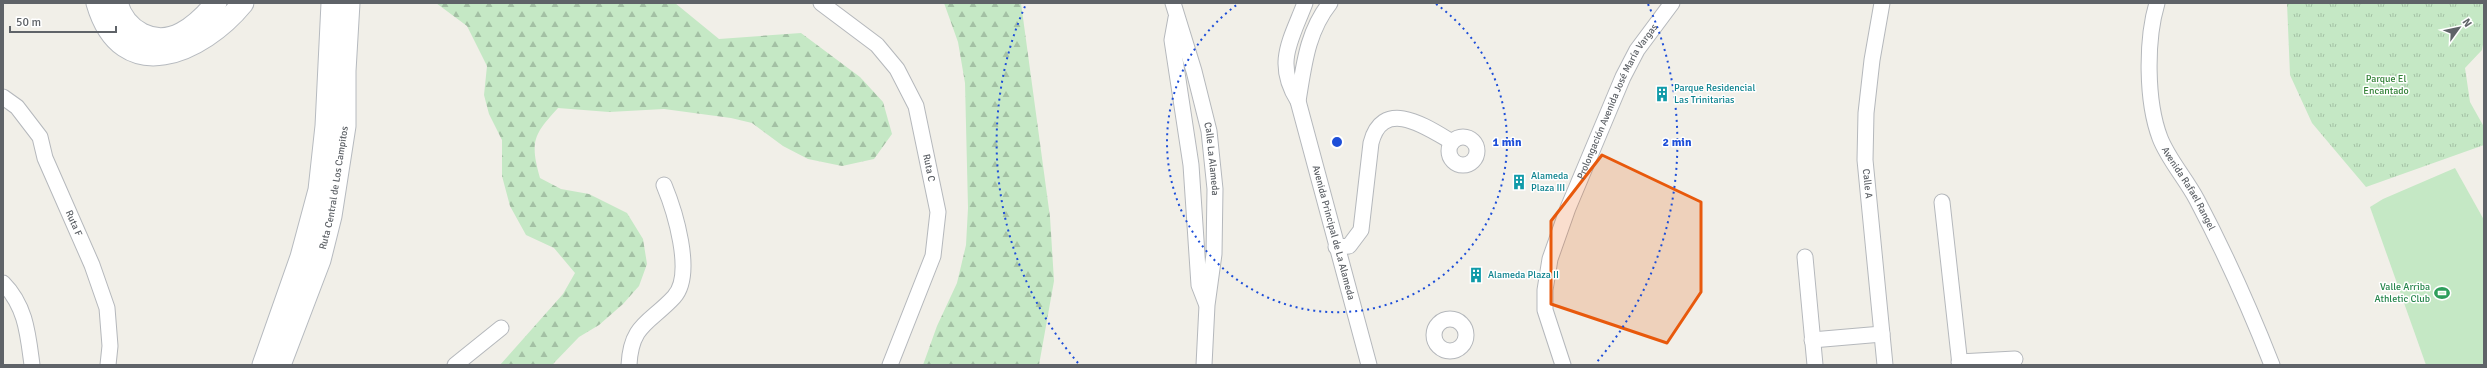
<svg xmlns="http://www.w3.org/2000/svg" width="2487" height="368" viewBox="0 0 2487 368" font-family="Signika,sans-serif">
<defs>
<pattern id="forest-firs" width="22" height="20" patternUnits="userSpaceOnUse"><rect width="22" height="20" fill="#c5e8c5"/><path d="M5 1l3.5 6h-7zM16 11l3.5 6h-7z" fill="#a3c0a4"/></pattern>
<pattern id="park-tufts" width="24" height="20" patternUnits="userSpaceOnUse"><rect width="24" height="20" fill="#c5e8c5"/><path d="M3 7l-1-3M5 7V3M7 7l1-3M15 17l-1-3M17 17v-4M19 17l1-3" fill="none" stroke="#a3c0a4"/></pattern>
</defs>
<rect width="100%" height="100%" fill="#f1efe8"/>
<!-- grass -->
<polygon fill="#c5e8c5" points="2455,168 2484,220 2484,365 2426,365 2370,207 2383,199"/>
<!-- forest -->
<g fill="url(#forest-firs)">
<path d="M436 3H675L719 39 801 33 860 77 883 102 892 134 874 159 842 166 808 159 783 146 752 123 731 118 664 109 609 112 558 108C533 135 530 142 540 178L561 189 589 194 627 213 643 239 647 264 639 286 623 304 599 325 579 337 552 365H500L563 294 575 273 554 248 526 235 510 206 502 176V140L489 114 484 95 487 66 467 26Z"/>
<polygon points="944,3 1021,3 1050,217 1054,281 1039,365 923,365 937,326 957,283 966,245 968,208 965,83 958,42"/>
</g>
<!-- park -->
<polygon fill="url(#park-tufts)" points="2287,3 2484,3 2484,39 2482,50 2465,68 2470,102 2484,127 2484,145 2366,187 2312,123 2290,75"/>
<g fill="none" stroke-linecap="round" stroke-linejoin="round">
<defs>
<g id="street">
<path id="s1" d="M821 3 877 45 897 69 916 106 938 212 933 256 890 365"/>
<path id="s2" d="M1173 3 1194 71 1209 131 1215 189 1214 254 1207 305 1204 365"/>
<path id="s3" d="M1305 3C1291 40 1274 63 1298 101L1369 365"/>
<path id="s4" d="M1882 3 1872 60 1866 113 1865 160 1885 365"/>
<path id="s5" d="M2157 3C2146 40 2146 101 2160 138 2168 159 2186 179 2197 200 2225 253 2250 309 2272 365"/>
<polyline points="1176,18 1172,40 1191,165 1199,285 1206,303"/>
<path id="s6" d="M3 97 17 107 40 137 45 158 92 265 107 308 110 346 108 365"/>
<path d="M1298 101C1304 65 1307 32 1330 3"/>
<circle cx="1463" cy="151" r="14"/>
<polyline points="1942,202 1960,365"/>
<path d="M1336 247 1349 246 1361 230 1371 143C1383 96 1428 128 1452 142"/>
<polyline points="1805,257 1815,365"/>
<path d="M3 283C26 306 28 335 32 365"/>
<circle cx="1450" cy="335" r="16"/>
<polyline points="1812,340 1882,334"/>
<polyline points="1959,362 2015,359"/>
<polyline points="455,365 501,328"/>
<path d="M629 365C631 324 650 323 674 297 695 274 674 209 664 185"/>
<path id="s7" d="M1563 365 1545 310V290L1550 259 1568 208 1623 77 1637 50 1672 3"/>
</g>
<g id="secondary">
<path d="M97 3C122 89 202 53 243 3"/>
<path d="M117 3C125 31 154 48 182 33 195 26 206 15 216 3"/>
<polyline points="263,365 301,257 319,190 326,126 332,3"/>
<path id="s8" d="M280 365 320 260 331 216 345 126V71L349 3"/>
</g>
</defs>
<!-- street casing -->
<use href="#street" stroke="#b5b8bc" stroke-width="17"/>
<!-- secondary casing -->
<use href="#secondary" stroke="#b6babf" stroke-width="23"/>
<!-- street -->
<use href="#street" stroke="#fff" stroke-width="15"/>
<!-- secondary -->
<use href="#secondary" stroke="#fff" stroke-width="21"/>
</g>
<!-- marked area -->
<path fill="#e8590c" fill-opacity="0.2" stroke="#e8590c" stroke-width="3" stroke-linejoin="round" d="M1602 155 1701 202V292L1667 343 1551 304V221Z"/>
<!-- distance rings -->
<g fill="none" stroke="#1d4ed8" stroke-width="2" stroke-dasharray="2 4">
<path d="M1436 4A170 170 0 1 1 1238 4"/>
<path d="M1078 363A340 340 0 0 1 1026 4M1648 4A340 340 0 0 1 1596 363"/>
</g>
<!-- icons -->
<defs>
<symbol id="building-bare" viewBox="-9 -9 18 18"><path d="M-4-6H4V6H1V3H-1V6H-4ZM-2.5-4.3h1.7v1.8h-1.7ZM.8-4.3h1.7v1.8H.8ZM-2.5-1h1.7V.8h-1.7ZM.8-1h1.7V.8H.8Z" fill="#0f9aa8" stroke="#fff" stroke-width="2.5" paint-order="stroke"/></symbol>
<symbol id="stadium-bare" viewBox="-9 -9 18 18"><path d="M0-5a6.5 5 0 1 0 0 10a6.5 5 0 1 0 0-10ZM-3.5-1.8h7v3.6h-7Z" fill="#2e9e5b" stroke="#fff" stroke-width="2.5" paint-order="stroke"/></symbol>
</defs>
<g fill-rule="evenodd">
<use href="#building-bare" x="1651" y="83" width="22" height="22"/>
<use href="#building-bare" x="1508" y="171" width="22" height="22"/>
<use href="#building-bare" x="1465" y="264" width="22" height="22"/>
<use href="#stadium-bare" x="2431" y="282" width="22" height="22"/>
</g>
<g text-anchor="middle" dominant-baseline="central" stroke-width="3" stroke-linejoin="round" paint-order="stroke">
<!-- park labels -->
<g font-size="10" fill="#348238" stroke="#fff">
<text x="2386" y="79">Parque El<tspan x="2386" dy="12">Encantado</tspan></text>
</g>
<!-- culture labels -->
<g font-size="10" fill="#0d838f" stroke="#fff" text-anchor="start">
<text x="1674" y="88">Parque Residencial<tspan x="1674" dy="12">Las Trinitarias</tspan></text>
<text x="1531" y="176">Alameda<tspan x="1531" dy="12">Plaza III</tspan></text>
<text x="1488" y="275">Alameda Plaza II</text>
</g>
<!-- street labels -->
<g font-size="10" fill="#5f6368" stroke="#fff">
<text stroke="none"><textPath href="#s7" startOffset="281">Prolongación Avenida José María Vargas</textPath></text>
<text stroke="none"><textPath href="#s2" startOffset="161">Calle La Alameda</textPath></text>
<text stroke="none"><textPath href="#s1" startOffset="206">Ruta C</textPath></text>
<text stroke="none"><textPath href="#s4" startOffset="182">Calle A</textPath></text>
<text stroke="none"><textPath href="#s8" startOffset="186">Ruta Central de Los Campitos</textPath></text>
<text stroke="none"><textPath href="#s5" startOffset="195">Avenida Rafael Rangel</textPath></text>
<text stroke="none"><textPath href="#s6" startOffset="148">Ruta F</textPath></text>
<text stroke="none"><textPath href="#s3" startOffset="240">Avenida Principal de La Alameda</textPath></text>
</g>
<!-- leisure labels -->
<g font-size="10" fill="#27864d" stroke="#fff" text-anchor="end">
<text x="2430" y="287">Valle Arriba<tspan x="2430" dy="12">Athletic Club</tspan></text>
</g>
</g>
<circle cx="1337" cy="142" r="6" fill="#1d4ed8" stroke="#fff" stroke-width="2"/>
<g font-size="12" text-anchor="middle" font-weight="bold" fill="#1d4ed8" stroke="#fff" stroke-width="3" stroke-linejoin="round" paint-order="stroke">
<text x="1507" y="146">1 min</text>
<text x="1677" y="146">2 min</text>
</g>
<!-- border -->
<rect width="2487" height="368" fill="none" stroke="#5f6368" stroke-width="8"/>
<!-- north arrow -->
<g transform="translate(2459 28) rotate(57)" stroke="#ffffff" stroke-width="3" paint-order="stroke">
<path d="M0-3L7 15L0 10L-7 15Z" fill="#5f6368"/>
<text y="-6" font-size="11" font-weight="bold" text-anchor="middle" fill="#5f6368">N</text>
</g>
<!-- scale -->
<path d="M10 26v6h106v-6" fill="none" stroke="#5f6368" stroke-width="2"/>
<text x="16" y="26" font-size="12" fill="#5f6368" stroke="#ffffff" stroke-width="3" paint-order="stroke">50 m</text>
</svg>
